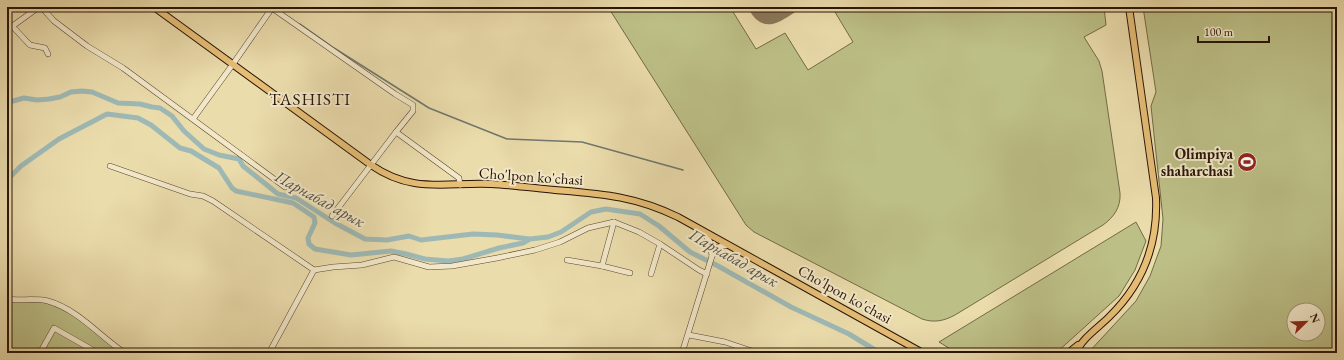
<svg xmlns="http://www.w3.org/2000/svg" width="1344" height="360" viewBox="0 0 1344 360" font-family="'EB Garamond',serif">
<rect width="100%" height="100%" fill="#ebdcac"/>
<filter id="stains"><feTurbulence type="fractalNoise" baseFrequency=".005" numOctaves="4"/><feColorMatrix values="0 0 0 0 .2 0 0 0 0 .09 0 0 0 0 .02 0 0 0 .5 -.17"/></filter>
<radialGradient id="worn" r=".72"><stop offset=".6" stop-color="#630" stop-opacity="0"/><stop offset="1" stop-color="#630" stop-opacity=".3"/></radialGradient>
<!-- green -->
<g fill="#bcbf86" stroke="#726a46" fill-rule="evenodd">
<path d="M608 7H730L756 49 785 33 808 70 853 42 832 7H1104L1106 25 1084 37 1099 61 1102 71 1120 193C1121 207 1114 217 1103 225L955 315C944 321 934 323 922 319L754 232 746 225Z"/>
<path d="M1143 7H1337V353H1088L1136 301 1150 276 1161 246 1163 219 1151 106 1156 92ZM1294 310H1318V334H1294Z"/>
<polygon points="1136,222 1146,241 1135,270 1119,296 1056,353 957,353 939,342"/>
<polygon points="7,301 46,302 70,311 123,353 7,353"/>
</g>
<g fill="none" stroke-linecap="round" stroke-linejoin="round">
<!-- stream -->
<polyline stroke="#6f776f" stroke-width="1.5" points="300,24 334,48 429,108 507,139 582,142 683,170"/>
<!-- canal -->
<g stroke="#9eb9b5" stroke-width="5">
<polyline points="7,100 13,101 24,98 37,100 49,99 60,97 71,92 82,91 92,92 118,103 140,104 152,107 160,108 172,116 184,131 204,149 219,155 239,159 243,166 278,194 296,198 335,223 365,239 387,240 409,236 421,240 473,234 497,235 529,239"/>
<polyline points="7,180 21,166 59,139 107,114 138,118 151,125 180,148 191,151 219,168 232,188 236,191 293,203 314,217 315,223 308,238 309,244 315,249 351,255 391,251 406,254 425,259 448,261 463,259 499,248 523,243 530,239 548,237 561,232 591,212 606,209 640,214 659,226 690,252 718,266 791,307 849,334 880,353"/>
</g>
<!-- taxiway -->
<path stroke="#8a7859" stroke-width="13" d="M755 7C765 26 778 16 791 7"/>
<defs>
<g id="minor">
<polyline points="43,7 44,10 54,21 87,46 123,68 285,187"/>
<polyline points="263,7 269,12"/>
<polyline points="13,27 30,45 45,48 48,54"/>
<polyline points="7,30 39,7"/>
<polyline points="193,119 233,64 272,8 395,94 413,105 413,111 396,132 332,216"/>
<polyline points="396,132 459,178 460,185"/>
<polyline points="110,166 190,194 203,196 213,201 314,270 333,267 362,265 394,257 429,267 452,266 497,258 535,250 560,242 588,228 614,222 639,232 660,244 699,270 707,274"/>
<polyline points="704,233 710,242 712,256 718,247 728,245"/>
<polyline points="567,260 602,266 630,273"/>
<polyline points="602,266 614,222"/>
<polyline points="651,274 660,244"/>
<path d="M7 299C19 301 36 298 48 301 79 310 99 336 125 353"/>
<polyline points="689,335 725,342 758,353"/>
<polyline points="40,353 54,328 98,353"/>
<polyline points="269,353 314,270"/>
<polyline points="682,353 712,256"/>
</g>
<g id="major">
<path d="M154 7 371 165C413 194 445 182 491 184 513 185 534 188 555 190 602 194 635 196 678 217L923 353"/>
<polyline points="1068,353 1078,345"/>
<path d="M1076 353C1082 338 1098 328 1109 317 1143 284 1158 245 1156 198L1129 7"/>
</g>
</defs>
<!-- minor casing -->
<use href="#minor" stroke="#594630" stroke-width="6"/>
<!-- major casing -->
<use href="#major" stroke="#281406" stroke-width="8"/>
<!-- minor -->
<use href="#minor" stroke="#f2e8c9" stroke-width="5"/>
<!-- major -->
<use href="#major" stroke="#e6be76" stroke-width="6"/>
</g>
<!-- icons -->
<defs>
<symbol id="stadium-disc" viewBox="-11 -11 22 22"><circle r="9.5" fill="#8f2418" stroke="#f2e8c9"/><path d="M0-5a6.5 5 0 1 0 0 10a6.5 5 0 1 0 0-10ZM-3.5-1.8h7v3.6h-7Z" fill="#fff"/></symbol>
</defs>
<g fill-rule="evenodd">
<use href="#stadium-disc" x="1236" y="151" width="22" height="22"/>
</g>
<g text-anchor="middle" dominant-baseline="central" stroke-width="4" stroke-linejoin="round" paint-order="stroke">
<!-- poi labels -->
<g font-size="15" font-weight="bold" fill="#281406" stroke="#f2e8c9" text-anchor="end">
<text x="1233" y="153">Olimpiya<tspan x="1233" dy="17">shaharchasi</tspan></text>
</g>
<!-- street labels -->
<g font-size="15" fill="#281406" stroke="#f2e8c9">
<text transform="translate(531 176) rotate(4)">Cho'lpon ko'chasi</text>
<text transform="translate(845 294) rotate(29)">Cho'lpon ko'chasi</text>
</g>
<!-- water labels -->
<g font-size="16" font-style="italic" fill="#514e43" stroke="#f2e8c9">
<text transform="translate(320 199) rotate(29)">Парнабад арык</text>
<text transform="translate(734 258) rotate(30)">Парнабад арык</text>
</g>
<!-- quarter labels -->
<g font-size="17" letter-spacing="1" fill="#281406" stroke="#f2e8c9">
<text x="310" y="99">TASHISTI</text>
</g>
</g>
<!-- margin -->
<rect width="1344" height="360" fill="none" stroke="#ebdcac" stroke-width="24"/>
<rect x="8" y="8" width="1328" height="344" fill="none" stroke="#281406" stroke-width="2"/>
<rect x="12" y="12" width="1320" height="336" fill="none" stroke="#281406"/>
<!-- north arrow -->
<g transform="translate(1306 322) rotate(67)"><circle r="19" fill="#f2e8c9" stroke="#a1937b"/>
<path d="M0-3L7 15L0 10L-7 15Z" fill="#8f2418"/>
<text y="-6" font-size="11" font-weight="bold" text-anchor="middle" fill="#281406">N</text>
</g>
<!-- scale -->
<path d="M1198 36v6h71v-6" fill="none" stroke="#281406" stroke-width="2"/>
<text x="1204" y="36" font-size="12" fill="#281406" stroke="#f2e8c9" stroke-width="3" paint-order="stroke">100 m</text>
<rect width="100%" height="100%" filter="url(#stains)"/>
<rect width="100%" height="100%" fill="url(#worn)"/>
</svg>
